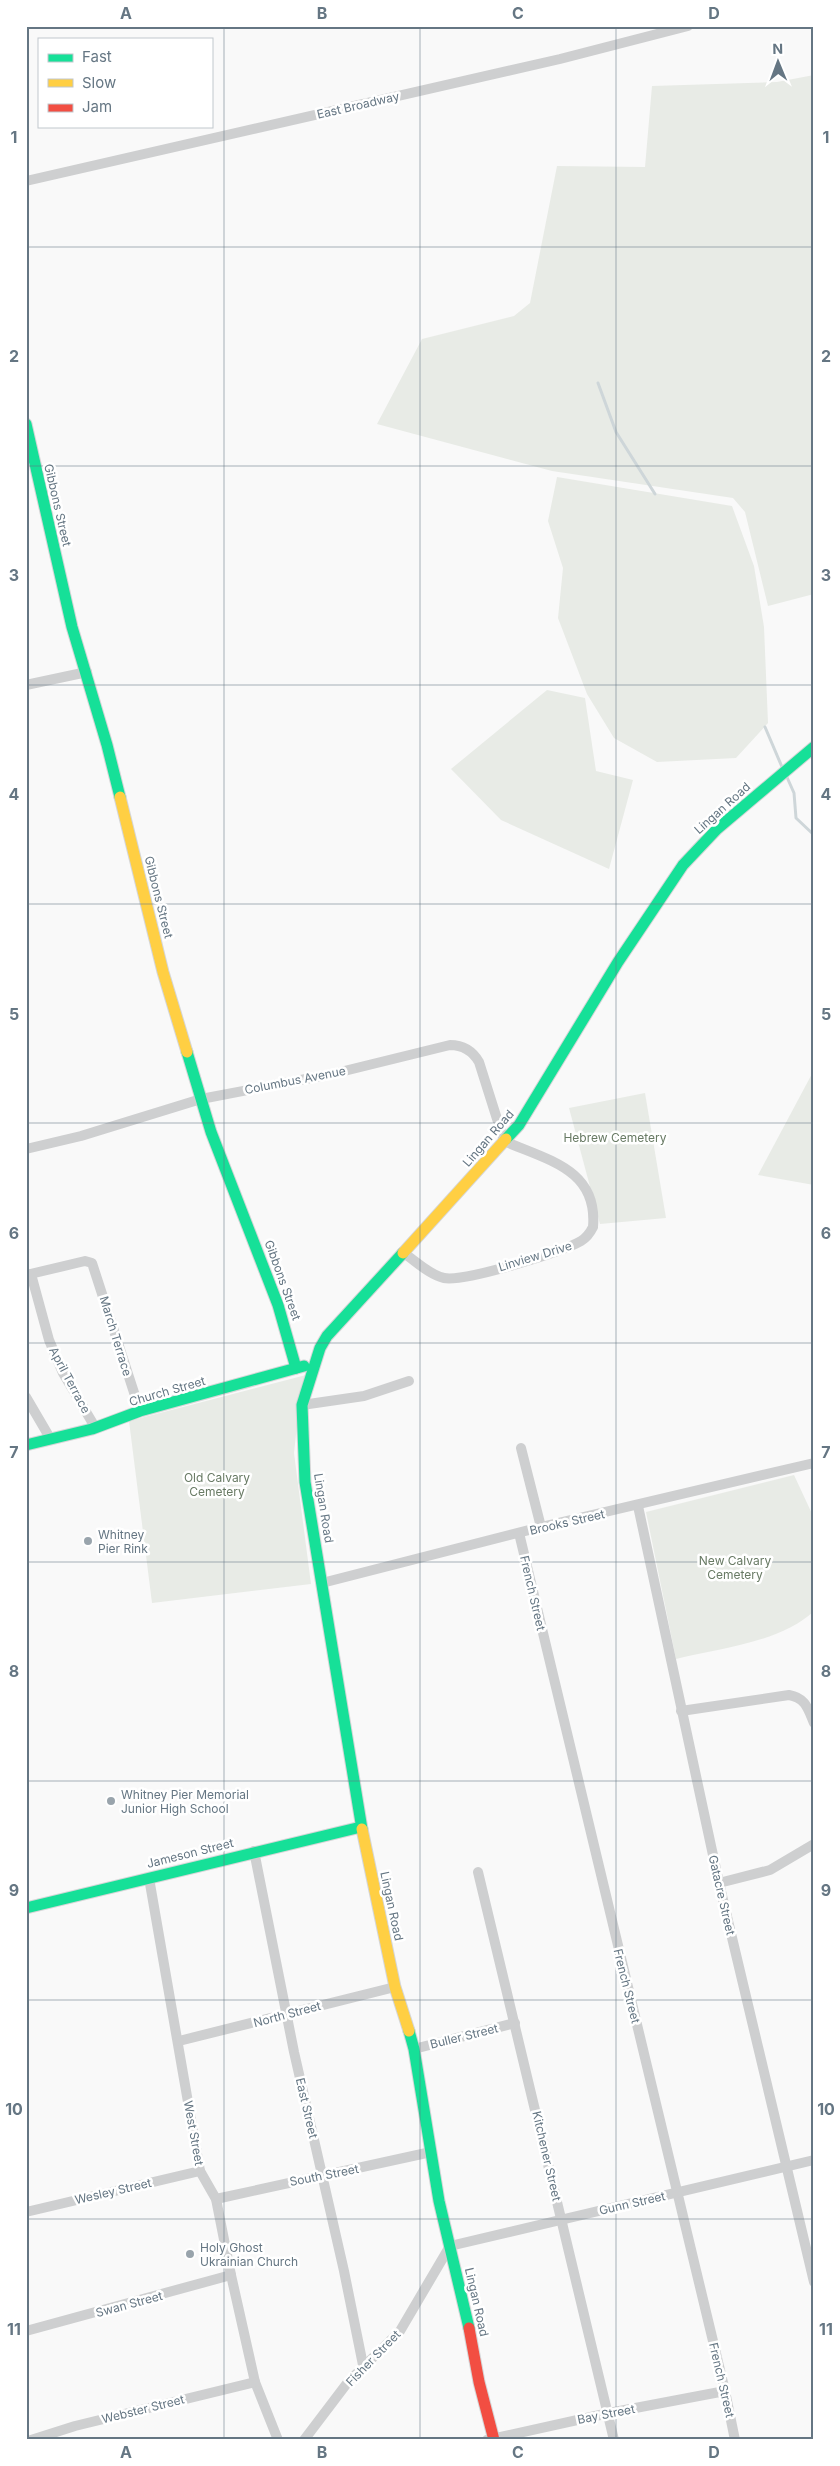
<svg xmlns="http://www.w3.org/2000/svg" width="840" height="2466" viewBox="0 0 840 2466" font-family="Inter,sans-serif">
<rect width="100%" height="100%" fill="#f9f9f9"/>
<!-- green -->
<g fill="#e8ebe6">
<polygon points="814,75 814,594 768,606 745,512 733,498 552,471 377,424 422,339 514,316 530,303 557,166 645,167 652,86 777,82"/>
<polygon points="557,477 732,506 754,566 764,627 768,723 736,758 657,762 614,738 587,694 558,618 563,568 548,521"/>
<polygon points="547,690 585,698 596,771 633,780 609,869 501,820 451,769"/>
<polygon points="814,1070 814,1185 758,1175"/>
<polygon points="645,1093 666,1218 600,1224 569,1108"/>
<polygon points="310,1374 299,1407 294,1453 311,1584 152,1603 129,1421"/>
<path d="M794 1475 814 1518V1611C780 1643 720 1648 676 1659L646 1512Z"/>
</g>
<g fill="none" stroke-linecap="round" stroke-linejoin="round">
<!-- stream -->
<g stroke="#ced6d9" stroke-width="3">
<polyline points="598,383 616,432 655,494"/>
<polyline points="765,727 782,767"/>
<polyline points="786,775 794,793 796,818 814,835"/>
</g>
<defs>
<g id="fast">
<polyline points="26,424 72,627 107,745 120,797"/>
<polyline points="187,1052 211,1132 278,1305 296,1368"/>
<polyline points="506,1139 519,1125 618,962 683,865 717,829 814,747"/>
<polyline points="26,1445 92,1429 140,1411 304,1366"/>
<polyline points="362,1829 305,1482 302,1405 320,1348 327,1336 403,1253"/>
<polyline points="26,1908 361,1827"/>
<polyline points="409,2031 414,2049 439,2201 469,2328"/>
</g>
<g id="slow">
<polyline points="120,797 163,972 187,1052"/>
<polyline points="403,1253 506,1139"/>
<polyline points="362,1829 395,1987 409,2031"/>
</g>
<polyline id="jam" points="469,2328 479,2382 494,2440"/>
</defs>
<!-- fast casing -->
<use href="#fast" stroke="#d5d6d7" stroke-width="13"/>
<!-- slow casing -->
<use href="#slow" stroke="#d5d6d7" stroke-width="13"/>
<!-- jam casing -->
<use href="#jam" stroke="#d5d6d7" stroke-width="13"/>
<!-- street -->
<g stroke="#cecfd0" stroke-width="10">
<polyline points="26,181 560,59 688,26"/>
<polyline points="26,685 87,672"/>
<path d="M26 1149 81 1136 201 1099 332 1074 450 1045C463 1045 472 1050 479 1062L504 1141C547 1160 598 1169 593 1227 590 1233 586 1238 581 1241 562 1252 464 1282 444 1278 429 1275 415 1260 402 1252"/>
<polyline points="31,1274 49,1340 63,1373 95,1427"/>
<polyline points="26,1275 85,1261 92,1263 140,1411"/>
<polyline points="26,1397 50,1438"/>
<polyline points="302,1405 364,1396 409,1381"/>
<polyline points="521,1448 541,1527"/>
<polyline points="638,1506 719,1883 814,2282"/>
<polyline points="519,1533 725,2391 735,2440"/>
<polyline points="322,1583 541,1527 814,1463"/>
<path d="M681 1711 789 1695C806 1698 808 1709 814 1723"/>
<polyline points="254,1851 294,2052 344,2271 363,2365"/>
<polyline points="478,1872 614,2440"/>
<polyline points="149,1878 200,2171 216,2199 231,2275 255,2382 278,2440"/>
<polyline points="719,1883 770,1870 814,1844"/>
<polyline points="179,2041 395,1987"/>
<polyline points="414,2049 515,2023"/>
<polyline points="216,2199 431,2152"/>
<polyline points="26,2212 200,2171"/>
<polyline points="26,2331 231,2275"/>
<polyline points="31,2440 75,2426 255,2382"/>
<polyline points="304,2440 348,2382 400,2331 450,2246 814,2160"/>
<polyline points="487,2440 609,2413 725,2391"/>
</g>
<!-- fast -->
<use href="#fast" stroke="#16e098" stroke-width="11"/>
<!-- slow -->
<use href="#slow" stroke="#ffcf43" stroke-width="11"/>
<!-- jam -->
<use href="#jam" stroke="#f24e42" stroke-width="11"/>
</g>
<!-- grid -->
<path fill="none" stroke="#657683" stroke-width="1" stroke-opacity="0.55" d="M224 26V2440M420 26V2440M616 26V2440M26 247H814M26 466H814M26 685H814M26 904H814M26 1123H814M26 1343H814M26 1562H814M26 1781H814M26 2000H814M26 2219H814"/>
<!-- markers -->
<g fill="#99a4ac" stroke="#fff" stroke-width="2">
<circle cx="88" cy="1541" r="5"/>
<circle cx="111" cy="1801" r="5"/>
<circle cx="190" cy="2254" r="5"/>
</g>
<g text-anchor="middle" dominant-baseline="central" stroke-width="5" stroke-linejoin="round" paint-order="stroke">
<!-- street labels -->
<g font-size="12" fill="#657683" stroke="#fff">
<text transform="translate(358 105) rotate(-13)">East Broadway</text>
<text transform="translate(58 505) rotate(77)">Gibbons Street</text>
<text transform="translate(722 808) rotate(-42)">Lingan Road</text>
<text transform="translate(159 897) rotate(76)">Gibbons Street</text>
<text transform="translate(295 1080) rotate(-11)">Columbus Avenue</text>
<text transform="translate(488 1138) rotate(-49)">Lingan Road</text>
<text transform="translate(535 1256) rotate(-17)">Linview Drive</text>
<text transform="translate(283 1280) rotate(70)">Gibbons Street</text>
<text transform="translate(116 1336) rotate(73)">March Terrace</text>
<text transform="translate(70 1380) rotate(62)">April Terrace</text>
<text transform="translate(167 1391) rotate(-16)">Church Street</text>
<text transform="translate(324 1508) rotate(81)">Lingan Road</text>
<text transform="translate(567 1522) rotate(-13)">Brooks Street</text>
<text transform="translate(533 1593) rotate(77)">French Street</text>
<text transform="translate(190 1853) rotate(-14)">Jameson Street</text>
<text transform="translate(722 1895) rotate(77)">Gatacre Street</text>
<text transform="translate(392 1906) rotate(78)">Lingan Road</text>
<text transform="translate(627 1986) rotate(76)">French Street</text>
<text transform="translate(287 2014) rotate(-15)">North Street</text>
<text transform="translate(464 2036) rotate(-14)">Buller Street</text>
<text transform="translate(307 2108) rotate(77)">East Street</text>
<text transform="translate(194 2133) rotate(80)">West Street</text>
<text transform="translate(547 2156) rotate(77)">Kitchener Street</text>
<text transform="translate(324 2175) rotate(-11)">South Street</text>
<text transform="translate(113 2191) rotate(-13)">Wesley Street</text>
<text transform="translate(632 2203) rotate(-13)">Gunn Street</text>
<text transform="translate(477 2302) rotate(77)">Lingan Road</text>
<text transform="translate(129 2304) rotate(-15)">Swan Street</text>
<text transform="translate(373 2358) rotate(-46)">Fisher Street</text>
<text transform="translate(722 2380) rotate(77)">French Street</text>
<text transform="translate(143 2409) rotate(-14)">Webster Street</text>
<text transform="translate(606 2414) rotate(-11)">Bay Street</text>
</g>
<!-- park labels -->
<g font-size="12" fill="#687a64" stroke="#fff">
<text x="615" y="1137">Hebrew Cemetery</text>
<text x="217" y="1477">Old Calvary<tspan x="217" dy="14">Cemetery</tspan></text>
<text x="735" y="1560">New Calvary<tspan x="735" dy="14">Cemetery</tspan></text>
</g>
<!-- poi labels -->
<g font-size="12" fill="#657683" stroke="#fff" text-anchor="start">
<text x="98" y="1534">Whitney<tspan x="98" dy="14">Pier Rink</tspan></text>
<text x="121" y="1794">Whitney Pier Memorial<tspan x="121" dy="14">Junior High School</tspan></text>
<text x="200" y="2247">Holy Ghost<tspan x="200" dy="14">Ukrainian Church</tspan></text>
</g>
</g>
<!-- border -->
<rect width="840" height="2466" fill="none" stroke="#ffffff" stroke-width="55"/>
<!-- legend -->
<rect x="38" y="38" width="175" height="90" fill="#ffffff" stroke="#c1c8cd"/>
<rect x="48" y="54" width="25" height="8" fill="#16e098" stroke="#c1c8cd"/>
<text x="82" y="62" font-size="15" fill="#657683">Fast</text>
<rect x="48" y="79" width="25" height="8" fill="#ffcf43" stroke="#c1c8cd"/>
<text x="82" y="88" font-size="15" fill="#657683">Slow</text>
<rect x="48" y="104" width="25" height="8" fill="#f24e42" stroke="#c1c8cd"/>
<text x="82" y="112" font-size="15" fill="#657683">Jam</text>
<!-- north arrow -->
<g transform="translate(778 62) rotate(359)" stroke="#ffffff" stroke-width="4" paint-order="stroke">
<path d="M0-4L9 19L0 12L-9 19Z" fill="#657683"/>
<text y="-8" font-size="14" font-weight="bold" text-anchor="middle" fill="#657683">N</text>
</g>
<rect x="28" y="28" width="784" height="2410" fill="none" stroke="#657683" stroke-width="2"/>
<g font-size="16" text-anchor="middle" font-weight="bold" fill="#657683">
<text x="126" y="19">A</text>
<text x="322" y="19">B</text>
<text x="518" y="19">C</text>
<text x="714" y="19">D</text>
<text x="14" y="143">1</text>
<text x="826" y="143">1</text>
<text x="14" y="362">2</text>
<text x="826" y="362">2</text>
<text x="14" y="581">3</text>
<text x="826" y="581">3</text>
<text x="14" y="800">4</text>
<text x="826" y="800">4</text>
<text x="14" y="1020">5</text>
<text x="826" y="1020">5</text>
<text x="14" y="1239">6</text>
<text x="826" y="1239">6</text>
<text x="14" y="1458">7</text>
<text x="826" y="1458">7</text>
<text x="14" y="1677">8</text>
<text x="826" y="1677">8</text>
<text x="14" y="1896">9</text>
<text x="826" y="1896">9</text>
<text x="14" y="2115">10</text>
<text x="826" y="2115">10</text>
<text x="14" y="2335">11</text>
<text x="826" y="2335">11</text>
<text x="126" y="2458">A</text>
<text x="322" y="2458">B</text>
<text x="518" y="2458">C</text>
<text x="714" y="2458">D</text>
</g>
</svg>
